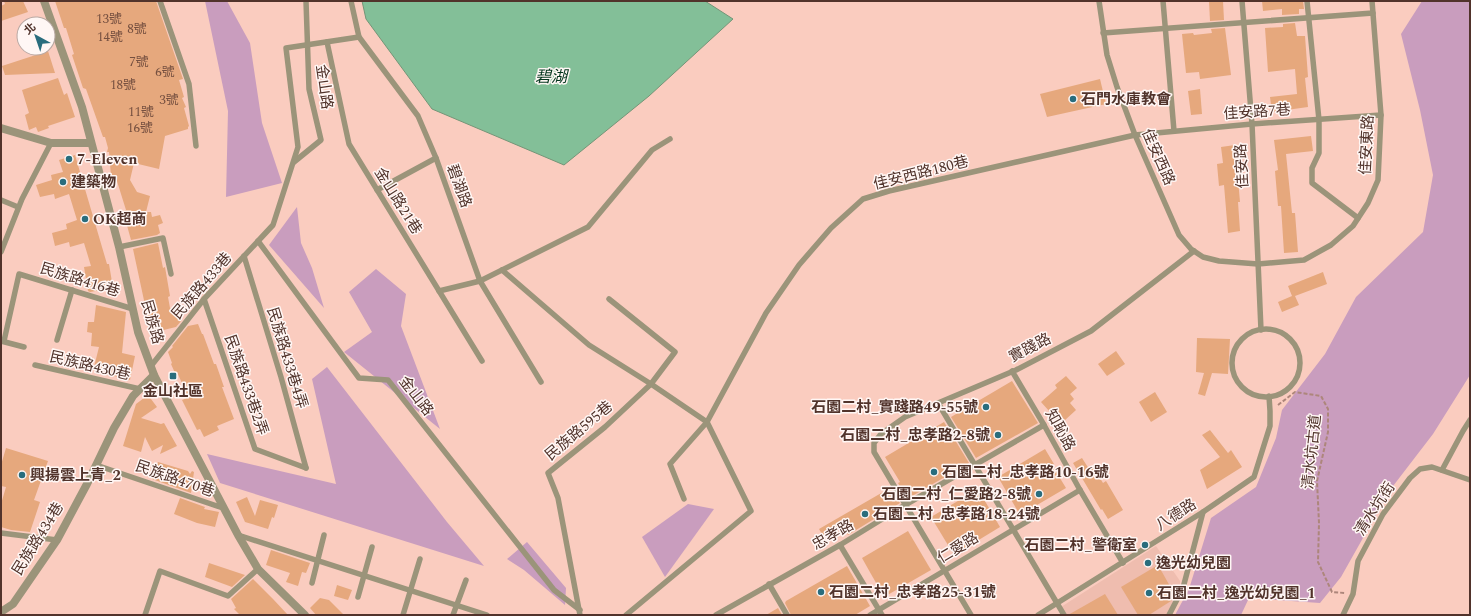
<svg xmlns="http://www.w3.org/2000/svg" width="1471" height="616" viewBox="0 0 1471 616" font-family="Spectral,'Noto Sans TC',serif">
<rect width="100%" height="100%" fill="#faccbf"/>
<!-- built -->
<polygon fill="#efbdaf" points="1156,546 1180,581 1180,589 1167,615 1066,615 1061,607"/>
<!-- green -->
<g fill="#c99dbe">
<polygon points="205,1 227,1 250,43 262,123 282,183 226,197 228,111"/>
<polygon points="1422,1 1470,1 1470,375 1433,434 1390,490 1341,577 1320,603 1249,598 1241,615 1175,615 1189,589 1211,518 1256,487 1276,438 1282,410 1325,354 1356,297 1423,232 1433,175 1420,110 1401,34"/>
<polygon points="297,207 301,243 312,268 324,308 269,245"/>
<polygon points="376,269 406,294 401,326 440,429 344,352 372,332 349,292"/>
<polygon points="327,367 447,522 484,566 220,483 207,454 336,484 312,379"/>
<polygon points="688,504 714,509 665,577 642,537"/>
<polygon points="527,542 566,588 565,605 524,570 507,559"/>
</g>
<!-- water -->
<polygon fill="#83bf98" stroke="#749577" points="362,1 705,1 733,19 649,96 564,165 432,109 366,19"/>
<!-- building -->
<g fill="#e6a87d">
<polygon points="4,1 23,1 28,12 1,21 1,6 5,4"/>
<polygon points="55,1 156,1 183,79 179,80 184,97 182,98 186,107 184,108 189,126 188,127 188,129 165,136 159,169 134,163 130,180 137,192 150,196 146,212 151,212 152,217 160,215 163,223 158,225 160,233 157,235 131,240 123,211 126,210 116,178 111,176 109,152 107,152 108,148 105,137 103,137 86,89 83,88 72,55 74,54 66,28 64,28"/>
<polygon points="1209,1 1223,1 1224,20 1210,21"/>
<polygon points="1262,1 1303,1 1304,9 1299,9 1299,14 1282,15 1282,9 1263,11"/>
<polygon points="1295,23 1297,36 1305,36 1308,77 1305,78 1308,107 1272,112 1270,97 1297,94 1295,69 1268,72 1265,28 1283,27 1283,24"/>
<polygon points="1225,28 1231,75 1200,79 1199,72 1186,73 1182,34 1193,33 1194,35 1212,33 1211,29"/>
<polygon points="48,51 55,73 5,75 2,66"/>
<polygon points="58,78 64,95 67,93 75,117 48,126 49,128 38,132 36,127 29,130 25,115 29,113 22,90"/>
<polygon points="1100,79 1106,104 1047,117 1040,94"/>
<polygon points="1200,89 1202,114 1191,115 1188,91"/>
<polygon points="1311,136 1313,151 1286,154 1292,213 1295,213 1298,252 1284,253 1281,206 1278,206 1275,171 1278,170 1274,140"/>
<polygon points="1235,145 1240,202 1238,202 1240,231 1228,233 1224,185 1219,186 1217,164 1223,163 1221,147"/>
<polygon points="75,155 107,264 109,264 113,288 90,292 88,291 84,267 91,266 84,243 70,247 69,242 55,246 52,233 67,229 66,224 77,220 69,194 55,199 54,194 40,197 36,185 52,180 51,175 63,172 59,160"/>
<polygon points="158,243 163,268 165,267 170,296 168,297 170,308 182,320 176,327 151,333 133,249"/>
<polygon points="1323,272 1327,284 1295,296 1299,305 1282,312 1278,302 1292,296 1288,286"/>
<polygon points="96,305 126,312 122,353 135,356 130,380 106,374 107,370 94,367 99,347 91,346 92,333 87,332 88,322 94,322"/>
<polygon points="198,324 202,334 203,334 214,364 216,364 224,387 222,387 234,419 217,426 219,430 204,437 200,429 197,430 182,400 187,398 183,391 185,390 177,372 175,373 171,364 172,363 168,352 173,347 172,346 188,326"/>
<polygon points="1197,338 1230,339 1228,374 1212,373 1205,396 1198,394 1204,373 1196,372"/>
<polygon points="1116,351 1125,364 1107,376 1098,364"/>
<polygon points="1066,376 1077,388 1070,394 1074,399 1070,403 1076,410 1064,421 1061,418 1058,421 1041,402 1057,388 1055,385"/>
<polygon points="1012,381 1038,423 976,458 951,417"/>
<polygon points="1155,392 1167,412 1151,422 1139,402"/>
<polygon points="148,395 157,407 141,418 161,424 164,423 177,446 160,454 163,445 152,451 145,437 141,452 123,446 136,404"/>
<polygon points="944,422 969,463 907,499 898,483 900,482 885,457"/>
<polygon points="1210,430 1228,453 1231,450 1242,467 1207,489 1200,470 1220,457 1202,435"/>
<polygon points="6,448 48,461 34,500 40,502 30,532 11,530 1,527 1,504 6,487 1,486 1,465"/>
<polygon points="1045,449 1054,464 1052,465 1066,488 1020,515 998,477"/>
<polygon points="1082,458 1089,469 1093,467 1103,483 1106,481 1123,510 1108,519 1102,509 1101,510 1073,463"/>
<polygon points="158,462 188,471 190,474 192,471 194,472 191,493 152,479"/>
<polygon points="890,488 900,503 848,535 842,525 823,536 819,529"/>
<polygon points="978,489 1000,527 954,555 931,517"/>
<polygon points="247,497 255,516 260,500 278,505 274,518 272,517 268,529 245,522 236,502"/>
<polygon points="180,498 205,507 204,509 219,512 215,527 197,523 174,514"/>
<polygon points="908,531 931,570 884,597 862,558"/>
<polygon points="271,550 310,563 306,573 302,572 298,586 286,582 290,573 266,565"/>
<polygon points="209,563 245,575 232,587 205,577"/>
<polygon points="1158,565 1175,595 1171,601 1149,615 1138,615 1121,587"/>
<polygon points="847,566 870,606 855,615 791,615 785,603 786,601"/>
<polygon points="253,579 273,599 288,615 240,615 234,609 236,608 231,599"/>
<polygon points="337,585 352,590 348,600 334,596"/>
<polygon points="1105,594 1118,615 1068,615"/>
<polygon points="320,598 329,600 344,615 316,615 310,608"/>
<polygon points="778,608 782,615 766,615"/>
</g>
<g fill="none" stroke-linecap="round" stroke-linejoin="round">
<!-- path -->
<polyline stroke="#ad867b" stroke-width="2" stroke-dasharray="4 2" stroke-linecap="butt" points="1278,405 1295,392 1321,396 1328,409 1328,432 1317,481 1319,523 1318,562 1332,592 1345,593"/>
<!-- lane -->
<g stroke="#9b947a" stroke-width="5.5">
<polyline points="160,1 189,84 196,146"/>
<polyline points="351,1 359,37 418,116 436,158 480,281 541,382"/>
<polyline points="1099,1 1107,55 1117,87 1135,135 1179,235 1191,249 1203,257 1219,261 1258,264 1304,260 1331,245 1353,226 1368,203 1378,180 1381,115 1372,1"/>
<polyline points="1163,1 1174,131"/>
<polyline points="1242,1 1252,124 1261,330"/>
<polyline points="1307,1 1319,120 1319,153 1312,168 1312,183 1358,218"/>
<polyline points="1103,33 1373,13"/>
<polyline points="327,42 349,144 482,361"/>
<polyline points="294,162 321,140 309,89 306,1"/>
<polyline points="377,190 436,158"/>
<polyline points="1,200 18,207"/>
<polyline points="258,241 359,378 388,380 554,590 580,610"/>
<polyline points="119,247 163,238 171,274"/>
<polyline points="1,252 22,199 51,143"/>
<polyline points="244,256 281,377 306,468"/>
<polyline points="502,270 589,345 651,384 707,422 751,511 626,615"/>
<polyline points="439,291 480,281 588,227 652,150 670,139"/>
<polyline points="204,299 255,449 306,468"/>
<circle cx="1266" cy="363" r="34"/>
<polyline points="57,340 72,290"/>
<polyline points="1,341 24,347"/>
<polyline points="4,341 19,274 133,309"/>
<polyline points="35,365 140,389"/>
<polyline points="151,366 204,299 273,225 298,147 286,48 359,37"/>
<polyline points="1012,371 1044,425 1080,490 1123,563"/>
<polyline points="938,403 1064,615"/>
<polyline points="96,465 223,508"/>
<polyline points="1442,470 1463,431 1470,420"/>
<polyline points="684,499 670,464 707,422 766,313 799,265 831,228 863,199 889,191 1135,135 1252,124 1381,115"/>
<polyline points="1,533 57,540"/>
<polyline points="238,535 487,615"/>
<polyline points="840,545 882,615"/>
<polyline points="312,583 324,535"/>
<polyline points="769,584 787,615"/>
<polyline points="358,597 372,547"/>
<polyline points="145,615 160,571 228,596 258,569"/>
<polyline points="403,615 420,559"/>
<polyline points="453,615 466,580"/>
<polyline points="580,615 558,498 548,473 605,427 651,384 675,352 609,299"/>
<polyline points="716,615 840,545 905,505 1044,425"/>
<polyline points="870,615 1080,490"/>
<polyline points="971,615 874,452 874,443 881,434 905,417 1016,370 1091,331 1194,251"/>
<polyline points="1038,615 1203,512 1254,477 1270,426 1270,411 1269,396"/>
<polyline points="1169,615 1183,588 1203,512"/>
<polyline points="1343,615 1353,594 1358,561 1383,514 1410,478 1420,469 1432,467 1470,480"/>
</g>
<!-- street -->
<g stroke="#9b947a" stroke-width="8">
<polyline points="44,1 82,107 119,247 138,332 154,375 238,535 258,569 305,615"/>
<polyline points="1,128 51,143 91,143"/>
<polyline points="1,612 13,604 57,540 87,484 114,428 133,396 154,375"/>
</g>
</g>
<!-- markers -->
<g fill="#296d7d" stroke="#fff7f5" stroke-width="1.5">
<circle cx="1073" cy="99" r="4"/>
<circle cx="69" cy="159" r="4"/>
<circle cx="63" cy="182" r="4"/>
<circle cx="85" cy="219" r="4"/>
<rect x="169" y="372" width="8" height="8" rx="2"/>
<circle cx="986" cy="407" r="4"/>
<circle cx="998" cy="435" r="4"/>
<circle cx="934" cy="472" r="4"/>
<circle cx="22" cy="475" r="4"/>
<circle cx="1039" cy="494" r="4"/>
<circle cx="865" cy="514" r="4"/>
<circle cx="1145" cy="545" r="4"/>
<circle cx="1148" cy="563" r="4"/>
<circle cx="821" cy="592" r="4"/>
<circle cx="1149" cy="593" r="4"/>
</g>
<g text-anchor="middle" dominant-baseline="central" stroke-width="3" stroke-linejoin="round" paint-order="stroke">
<!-- number labels -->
<g font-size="13" fill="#765040">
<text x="109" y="19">13號</text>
<text x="137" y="29">8號</text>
<text x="110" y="37">14號</text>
<text x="139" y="62">7號</text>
<text x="165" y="72">6號</text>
<text x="123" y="85">18號</text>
<text x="169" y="100">3號</text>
<text x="141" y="112">11號</text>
<text x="140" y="128">16號</text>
</g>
<!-- street labels -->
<g font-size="15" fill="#51332b" stroke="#fff7f5">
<text transform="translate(324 87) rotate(82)">金山路</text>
<text transform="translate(1257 112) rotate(-4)">佳安路7巷</text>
<text transform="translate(1367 145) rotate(-87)">佳安東路</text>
<text transform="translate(1158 157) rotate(66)">佳安西路</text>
<text transform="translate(1242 166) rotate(-93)">佳安路</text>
<text transform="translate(921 173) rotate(-14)">佳安西路180巷</text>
<text transform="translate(459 186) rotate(70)">碧湖路</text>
<text transform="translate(398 201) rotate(58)">金山路21巷</text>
<text transform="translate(80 280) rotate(17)">民族路416巷</text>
<text transform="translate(202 286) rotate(-49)">民族路433巷</text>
<text transform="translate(152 322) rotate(74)">民族路</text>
<text transform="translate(1030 348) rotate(-27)">實踐路</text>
<text transform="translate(287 358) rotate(73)">民族路433巷4弄</text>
<text transform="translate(90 366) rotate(13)">民族路430巷</text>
<text transform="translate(246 385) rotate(71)">民族路433巷2弄</text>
<text transform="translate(416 396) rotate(52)">金山路</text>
<text transform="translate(1060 430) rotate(61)">知恥路</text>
<text transform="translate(579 431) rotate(-40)">民族路595巷</text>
<text transform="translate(1312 452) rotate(-84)">清水坑古道</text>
<text transform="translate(175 479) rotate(19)">民族路470巷</text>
<text transform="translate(1375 509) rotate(-57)">清水坑街</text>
<text transform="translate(1176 515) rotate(-33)">八德路</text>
<text transform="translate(833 535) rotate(-30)">忠孝路</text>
<text transform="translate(38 539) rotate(-58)">民族路434巷</text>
<text transform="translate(958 548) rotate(-31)">仁愛路</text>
</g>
<!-- poi labels -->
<g font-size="15" font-weight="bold" fill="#51332b" stroke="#fff7f5" text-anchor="start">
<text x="1081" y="99">石門水庫教會</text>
<text x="77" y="159">7-Eleven</text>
<text x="71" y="182">建築物</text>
<text x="93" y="219">OK超商</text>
<text x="173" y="391" text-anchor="middle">金山社區</text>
<text x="978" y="407" text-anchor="end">石園二村_實踐路49-55號</text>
<text x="990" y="435" text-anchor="end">石園二村_忠孝路2-8號</text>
<text x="942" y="472">石園二村_忠孝路10-16號</text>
<text x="30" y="475">興揚雲上青_2</text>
<text x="1031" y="494" text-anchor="end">石園二村_仁愛路2-8號</text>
<text x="873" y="514">石園二村_忠孝路18-24號</text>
<text x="1137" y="545" text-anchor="end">石園二村_警衛室</text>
<text x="1156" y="563">逸光幼兒園</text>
<text x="829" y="592">石園二村_忠孝路25-31號</text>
<text x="1157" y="593">石園二村_逸光幼兒園_1</text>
</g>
<!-- water labels -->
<g font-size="16" font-style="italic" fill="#02341b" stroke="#fff7f5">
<text x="551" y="77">碧湖</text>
</g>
</g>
<!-- border -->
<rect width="1471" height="616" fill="none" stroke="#51332b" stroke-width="4"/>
<!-- north arrow -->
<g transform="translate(36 36) rotate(320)"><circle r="19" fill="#fff7f5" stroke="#b9a9a4"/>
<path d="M0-3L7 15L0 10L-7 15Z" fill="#296d7d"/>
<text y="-6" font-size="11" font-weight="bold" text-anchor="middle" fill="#51332b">北</text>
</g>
</svg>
